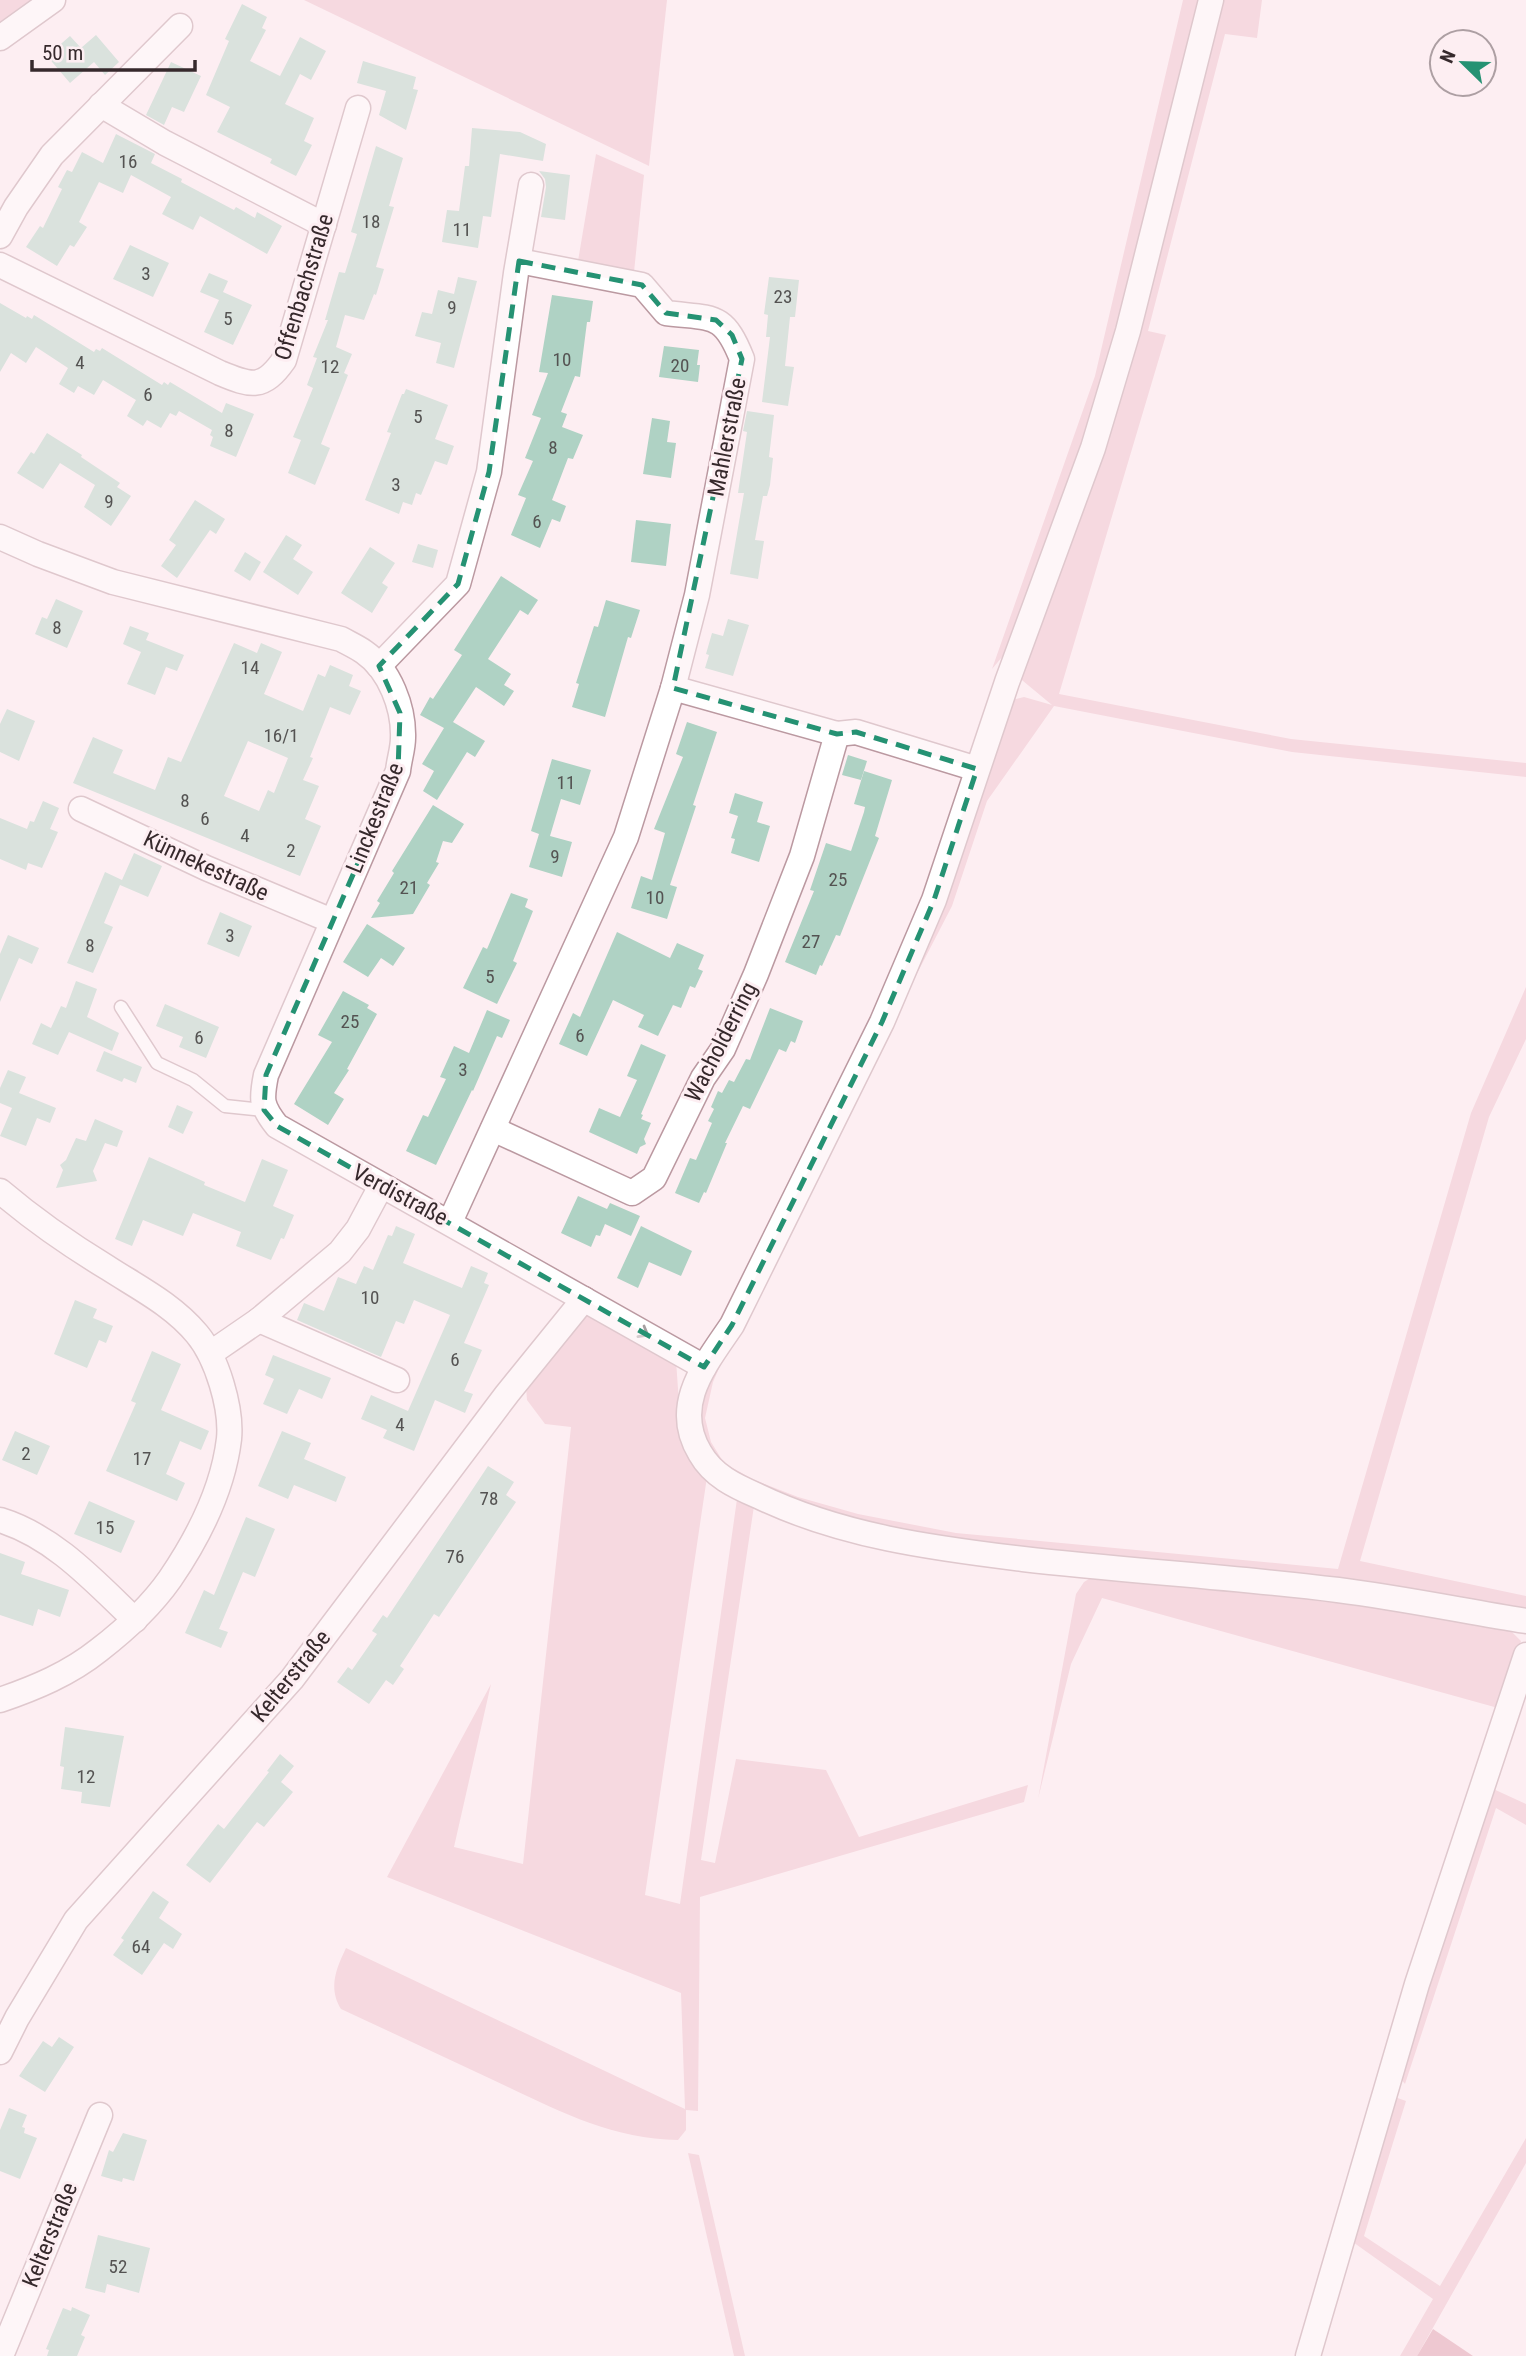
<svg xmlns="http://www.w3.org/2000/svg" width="1526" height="2356" viewBox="0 0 1526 2356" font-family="'Roboto Condensed',sans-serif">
<rect width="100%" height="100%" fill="#fdeef2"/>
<!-- green -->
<g fill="#edbfca">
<polygon points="0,0 39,0 0,28"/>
<polygon points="304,0 667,0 649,166"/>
<polygon points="1183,0 1202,0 1119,330 1083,447 1008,650 992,669 1095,376"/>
<polygon points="1220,0 1262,0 1257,38 1225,34 1148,331 1166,335 1059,694 1291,739 1526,763 1526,777 1292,752 1054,706 987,801 952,906 894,1018 1008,701 1024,697 1052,705 1017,676"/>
<polygon points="596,154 644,175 634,272 577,267"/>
<polygon points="1526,987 1526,1039 1489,1117 1360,1561 1526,1596 1526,1613 957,1545 861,1526 752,1487 705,1448 698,1401 739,1323 713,1382 705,1418 711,1442 724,1463 754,1480 798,1497 858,1514 956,1533 1338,1569 1471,1113"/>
<path d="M586 1307 676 1360 681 1432 707 1477 645 1895 680 1904 737 1499 754 1506 701 1860 715 1863 736 1759 826 1770 859 1837 1028 1785 1024 1802 700 1897 698 2111 686 2110V2130L678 2140C608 2139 553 2108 491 2079 441 2056 391 2032 341 2009 328 1988 336 1969 346 1948L685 2109 681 1993 387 1877 491 1684 454 1847 523 1864 571 1427 545 1424 527 1400 526 1387Z"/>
<polygon points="1097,1574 1349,1599 1508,1628 1521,1641 1498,1708 1102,1598 1071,1664 1038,1799 1076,1594 1084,1582"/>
<polygon points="1489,1787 1526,1804 1526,1825 1496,1808 1405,2084 1397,2074"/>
<polygon points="1392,2096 1406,2101 1364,2236 1440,2286 1526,2138 1526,2163 1417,2356 1400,2356 1433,2299 1350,2240"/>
<polygon points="688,2153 699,2155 745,2356 734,2356"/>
</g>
<!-- forest -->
<polygon fill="#dc99a9" points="1433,2329 1473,2356 1417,2356"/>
<!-- building -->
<g fill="#afd2c4" fill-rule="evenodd">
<polygon points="242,4 267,17 262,28 266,30 250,61 280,76 300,37 326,51 311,80 300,74 285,104 314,118 304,141 312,145 296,176 270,163 272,159 217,132 230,107 206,95 229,41 225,39"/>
<polygon points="96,35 119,62 105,75 94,62 70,83 47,56 70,36 81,48"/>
<polygon points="363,61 416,77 413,89 418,90 406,130 379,115 386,91 357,83"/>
<polygon points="171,62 201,76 184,112 172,107 164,125 146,115"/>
<polygon points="472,128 520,132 546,144 543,161 500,154 491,217 483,216 478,248 442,242 447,210 459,211 465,166 469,166"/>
<polygon points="116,134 155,154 151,163 182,179 181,182 234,210 236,207 255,218 257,212 282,226 267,254 200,216 193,230 162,214 171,197 131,175 123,193 99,182 79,222 87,227 74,247 70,245 57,266 26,247 40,226 43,228 62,189 58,187 67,170 72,172 82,152 103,163"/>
<polygon points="376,146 403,158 389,206 394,207 376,267 384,269 376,295 374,294 364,320 345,315 336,347 352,354 344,373 348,375 321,444 330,448 315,485 288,473 301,440 293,437 313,388 307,385 317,358 313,357 328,320 325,320 339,272 345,273 357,234 351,232"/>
<polygon points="539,171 570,175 565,220 541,217 546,187 545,179"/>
<polygon points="130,245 169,263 153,297 113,279"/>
<polygon points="209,273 228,281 223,292 252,305 233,345 204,332 219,300 200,292"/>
<polygon points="458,277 477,281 454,368 436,363 441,343 415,336 422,312 432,314 438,290 454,294"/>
<polygon points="769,277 799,280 795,317 790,317 785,366 794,367 788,406 762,402 770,337 766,337 768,315 764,314"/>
<polygon points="552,295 593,301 590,322 587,322 580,377 575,376 561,412 567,414 562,427 583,435 573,459 568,458 552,500 566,506 560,522 552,519 540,548 511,535 526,498 518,495 533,461 525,458 541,418 532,415 548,373 539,372"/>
<polygon points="0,303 26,318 27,316 32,319 34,315 94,352 96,349 100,351 102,348 162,385 164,382 168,385 170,382 222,413 226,403 254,414 236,457 210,446 213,437 210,435 212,430 179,411 176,416 170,413 161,428 147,420 143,426 127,416 136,400 103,380 94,395 78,386 74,393 59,384 68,368 36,347 26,363 11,353 0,372"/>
<polygon points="664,346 699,350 697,365 700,365 698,382 659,377"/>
<polygon points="406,389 448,405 435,439 454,446 447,465 435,461 421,495 416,493 412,505 403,502 399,514 365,500 391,433 387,432 402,394 404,394"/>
<polygon points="747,411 774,415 769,457 773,458 770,485 767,496 763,496 755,540 764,541 758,579 730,574 744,493 738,493 747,432 743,431"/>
<polygon points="652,418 670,421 667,442 676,443 671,478 643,474"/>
<polygon points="47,433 82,455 81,457 120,483 117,487 131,496 111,526 84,507 95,485 60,463 43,489 17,473 31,452 34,454"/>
<polygon points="195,500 225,519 216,534 210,530 177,578 161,566 176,545 169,540"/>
<polygon points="636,520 671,524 666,566 631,562"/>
<polygon points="286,535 302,545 293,559 313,572 298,595 263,572"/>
<polygon points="418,544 438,550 433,568 412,562"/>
<polygon points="370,547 395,563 382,583 388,587 372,613 341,593"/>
<polygon points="245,552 261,562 250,581 234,571"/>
<polygon points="501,576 538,600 528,615 520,610 488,659 511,674 504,685 514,691 504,706 476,687 453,722 485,741 475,757 467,752 437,800 423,791 434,771 422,764 444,728 420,715 430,697 433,699 462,655 454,650"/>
<polygon points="56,599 83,611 67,648 35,634 42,617 47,619"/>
<polygon points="606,600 640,610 631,638 628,637 605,717 572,707 579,684 576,683 594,626 598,627"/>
<polygon points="728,619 749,625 733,676 705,668 709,655 706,654 712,633 723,636"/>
<polygon points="130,626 149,633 146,640 184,655 177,671 166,667 155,695 127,684 141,652 123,644"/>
<path d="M234 643 257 653 261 643 282 652 264 694 303 711 318 674 325 677 330 665 353 675 349 686 361 691 350 715 330 707 310 757 313 758 303 780 319 786 305 819 321 826 300 876 73 783 93 737 123 750 113 773 155 790 168 757 181 762ZM248 741 288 758 274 793 268 790 259 811 224 796Z"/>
<polygon points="7,709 35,721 19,761 0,752 0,724"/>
<polygon points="687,722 717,732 693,805 696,806 670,885 677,887 667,919 631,908 641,876 652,880 665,833 654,829 683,757 676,754"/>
<polygon points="848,755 867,761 861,780 842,775"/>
<polygon points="552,759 591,770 580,805 561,799 550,836 572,842 562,877 529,867 539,834 531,831"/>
<polygon points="864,771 892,780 875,836 879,838 840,936 836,935 822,966 820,965 816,975 785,962 814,891 810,890 826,843 851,851 864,812 865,807 854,804"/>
<polygon points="735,793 763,802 757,822 770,826 759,862 731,853 735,839 731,838 738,816 729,813"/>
<polygon points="43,801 59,808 50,829 58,832 42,868 28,863 26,870 0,859 0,818 27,829 30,821 34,822"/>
<polygon points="433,805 464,824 452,843 443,841 436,862 439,863 427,883 430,885 413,914 371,918 380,903 377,901 394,873 392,871"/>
<polygon points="134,853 162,866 148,897 120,885 104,923 113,927 93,973 67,963 105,872 122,880"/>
<polygon points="511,893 528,899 525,907 533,911 513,961 517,963 497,1004 463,988 483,947 487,949"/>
<polygon points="220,912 252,926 239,957 207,944"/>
<polygon points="367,924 405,948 393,966 381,958 368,977 343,962"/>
<polygon points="617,932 670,958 677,943 704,955 698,969 703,971 695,988 690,986 681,1008 673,1005 658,1036 638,1027 644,1015 613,1000 587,1056 559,1044 573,1013 580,1017"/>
<polygon points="8,935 39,948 32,964 19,958 0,1002 0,954"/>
<polygon points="76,981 97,989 87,1017 119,1033 112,1051 69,1032 58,1055 32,1044 41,1023 51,1028 61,1006 66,1008"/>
<polygon points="343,991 369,1005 367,1008 377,1014 347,1069 349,1070 334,1093 344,1099 328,1125 294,1104 332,1042 318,1035"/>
<polygon points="165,1004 219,1027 206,1058 179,1047 183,1037 156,1026"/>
<polygon points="770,1008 803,1021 795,1043 791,1041 786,1052 779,1049 750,1109 743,1106 725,1143 727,1143 706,1193 704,1192 699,1203 675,1193 690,1158 696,1160 712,1123 708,1121 714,1109 711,1107 718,1091 722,1093 729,1080 734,1082 746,1059 750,1060"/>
<polygon points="487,1010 510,1020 502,1038 497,1036 473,1091 472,1090 436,1165 406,1151 423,1115 428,1117 446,1079 440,1077 454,1046 469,1053"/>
<polygon points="641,1044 666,1055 641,1114 643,1115 641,1119 651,1123 644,1139 646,1144 640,1147 637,1154 589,1132 599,1108 620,1117 637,1080 627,1076"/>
<polygon points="104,1051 142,1067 136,1083 124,1078 122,1082 96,1071"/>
<polygon points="8,1070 26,1077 19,1093 56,1108 50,1123 37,1118 26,1146 0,1136 12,1108 0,1103 0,1088"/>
<polygon points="177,1105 193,1112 183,1134 168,1127"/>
<polygon points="95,1119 123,1131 117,1147 105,1143 93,1171 97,1181 56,1188 63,1170 60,1165 66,1160 76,1138 86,1141"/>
<polygon points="149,1157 205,1182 204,1185 245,1202 262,1159 288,1170 273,1206 294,1215 284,1239 281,1238 271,1260 236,1246 241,1232 193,1213 183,1236 143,1220 132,1246 115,1239"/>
<polygon points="578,1196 607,1209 610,1203 640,1216 631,1236 605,1224 600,1236 596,1235 591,1247 561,1233"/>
<polygon points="396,1226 415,1234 403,1263 462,1288 471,1266 488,1273 484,1283 489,1285 464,1343 482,1350 464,1391 473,1394 465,1413 435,1400 414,1451 383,1438 387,1430 361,1419 371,1395 408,1411 450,1315 414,1300 404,1324 396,1321 381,1357 297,1320 304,1303 324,1311 338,1277 356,1284 364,1266 373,1270 388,1235 392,1236"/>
<polygon points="641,1226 692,1251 681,1276 649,1262 638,1288 617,1278"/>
<polygon points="75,1300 97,1309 93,1318 113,1326 106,1343 99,1340 87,1368 54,1354"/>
<polygon points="152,1351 181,1364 161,1410 209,1431 201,1450 180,1441 166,1474 185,1483 177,1501 106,1471 136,1403 131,1401"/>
<polygon points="273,1355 331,1378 322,1399 299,1389 287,1414 263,1404 274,1379 265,1375"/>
<polygon points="15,1431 50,1446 37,1475 2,1460"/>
<polygon points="282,1431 311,1443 304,1459 346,1477 336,1502 294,1485 288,1499 258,1486"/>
<polygon points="488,1466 514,1482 506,1495 516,1502 439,1617 434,1614 400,1666 404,1669 393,1685 386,1680 369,1704 337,1682 348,1667 352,1670 377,1634 372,1631 383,1615 387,1618"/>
<polygon points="89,1501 135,1521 121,1553 74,1534"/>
<polygon points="246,1517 275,1529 255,1577 243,1572 219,1629 228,1632 221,1648 185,1633 204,1590 214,1595"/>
<polygon points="0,1553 25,1562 21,1574 69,1590 60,1617 38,1609 33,1626 0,1615"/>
<polygon points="65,1727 124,1736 110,1807 81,1803 82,1792 61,1789 64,1767 60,1766"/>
<polygon points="280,1754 294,1766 281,1782 275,1777 293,1792 264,1827 257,1822 210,1883 186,1865 218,1824 224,1829 269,1772 267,1771"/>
<polygon points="153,1891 169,1902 159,1918 182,1934 173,1949 164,1943 142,1975 113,1955 124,1940 121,1938"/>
<polygon points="59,2037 74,2047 45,2092 19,2076 43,2041 52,2047"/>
<polygon points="9,2108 27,2115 22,2127 25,2128 24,2133 37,2138 20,2179 0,2171 0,2130"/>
<polygon points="123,2133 147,2140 134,2181 123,2178 122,2182 101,2176 109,2150 113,2152"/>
<polygon points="98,2235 150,2248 139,2293 107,2284 105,2293 85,2288"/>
<polygon points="72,2307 90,2315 81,2335 85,2337 77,2356 47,2356 49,2350 46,2349 63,2308 71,2311"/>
</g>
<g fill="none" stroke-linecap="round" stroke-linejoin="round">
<defs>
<polyline id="service" points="121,1007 157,1063 193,1080 225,1106 264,1110"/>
<g id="minor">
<path d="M1211 0 1128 331 1093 448 1007 682 934 900 882 1022 732 1325C705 1365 671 1405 700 1453 713 1476 735 1486 758 1496 841 1536 932 1548 1023 1559 1128 1571 1234 1577 1338 1590 1401 1598 1464 1611 1526 1621"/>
<polyline points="0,38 53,0"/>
<polyline points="101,105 165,143 324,225"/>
<polyline points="0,236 16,207 52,155 180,26"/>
<path d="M519 261 642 285 666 313C712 319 723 311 742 359L697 595 673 688"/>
<path d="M0 265 220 373C251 386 263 390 284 360L358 108"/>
<path d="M0 537 38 554 113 582 341 639C348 643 357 647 364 652 390 670 404 708 403 738 403 749 399 760 398 771L266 1075C261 1100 261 1106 277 1126L704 1367"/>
<polyline points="379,666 458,584 489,472 516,273 531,185"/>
<polyline points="81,809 206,868 332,921"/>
<polyline points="493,1129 632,1193 654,1178 703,1078 723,1049 756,974 802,856 837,734"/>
<path d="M0 1191C34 1220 70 1245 108 1268 139 1288 173 1305 197 1334 217 1358 232 1408 229 1439 223 1489 198 1538 170 1579 151 1606 125 1630 99 1650 69 1674 35 1688 0 1700"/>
<polyline points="450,1222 626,837 673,688 837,734 856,732 977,769"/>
<polyline points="259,1320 397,1380"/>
<polyline points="211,1353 259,1320 340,1252 358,1229 381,1186"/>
<path d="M0 1520C55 1537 95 1582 135 1620"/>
<polyline points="0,2052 17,2018 76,1920 292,1679 507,1394 584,1299"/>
<polyline points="1,2356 100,2115"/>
<polyline points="1308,2356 1417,1984 1526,1655"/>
</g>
</defs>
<!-- service casing -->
<use href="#service" stroke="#bb99a1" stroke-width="15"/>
<!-- minor casing -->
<use href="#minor" stroke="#bb99a1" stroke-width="27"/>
<!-- service -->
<use href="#service" stroke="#fff" stroke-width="12"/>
<!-- minor -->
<use href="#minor" stroke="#fff" stroke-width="24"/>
</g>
<!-- one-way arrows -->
<defs><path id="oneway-chevron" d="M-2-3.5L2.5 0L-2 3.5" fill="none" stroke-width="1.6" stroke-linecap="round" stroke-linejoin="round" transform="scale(1.75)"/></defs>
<use stroke="#a59fa0" href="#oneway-chevron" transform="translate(644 1333) rotate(30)"/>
<!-- marked area -->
<path d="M0 0H1526V2356H0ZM519 261 642 285 666 313 716 320 732 335 742 359 673 688 837 734 856 732 977 769 934 900 882 1022 732 1325 704 1367 277 1126 264 1110 266 1075 398 771 400 713 379 666 458 584 489 472Z" fill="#fdeef2" fill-opacity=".55" fill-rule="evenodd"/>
<path fill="none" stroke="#259273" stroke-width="5" stroke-dasharray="14 9" stroke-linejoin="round" d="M519 261 642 285 666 313 716 320 732 335 742 359 673 688 837 734 856 732 977 769 934 900 882 1022 732 1325 704 1367 277 1126 264 1110 266 1075 398 771 400 713 379 666 458 584 489 472Z"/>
<g text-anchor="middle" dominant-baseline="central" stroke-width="6" stroke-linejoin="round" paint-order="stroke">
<!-- number labels -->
<g font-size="19" fill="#545352">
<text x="128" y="161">16</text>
<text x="371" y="221">18</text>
<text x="462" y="229">11</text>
<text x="146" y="273">3</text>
<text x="783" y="296">23</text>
<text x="452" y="307">9</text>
<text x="228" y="318">5</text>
<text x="562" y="359">10</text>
<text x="80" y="362">4</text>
<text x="680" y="365">20</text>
<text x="330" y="366">12</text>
<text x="148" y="394">6</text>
<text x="418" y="416">5</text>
<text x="229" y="430">8</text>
<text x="553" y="447">8</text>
<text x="396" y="484">3</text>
<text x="109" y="501">9</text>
<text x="537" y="521">6</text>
<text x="57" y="627">8</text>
<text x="250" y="667">14</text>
<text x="281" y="735">16/1</text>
<text x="566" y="782">11</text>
<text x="185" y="800">8</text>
<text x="205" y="818">6</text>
<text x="245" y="835">4</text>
<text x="291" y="850">2</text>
<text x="555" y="856">9</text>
<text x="838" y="879">25</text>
<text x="409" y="887">21</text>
<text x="655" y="897">10</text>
<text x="230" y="935">3</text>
<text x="811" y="941">27</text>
<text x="90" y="945">8</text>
<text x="490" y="976">5</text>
<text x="350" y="1021">25</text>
<text x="580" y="1035">6</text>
<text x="199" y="1037">6</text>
<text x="463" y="1069">3</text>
<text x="370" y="1297">10</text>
<text x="455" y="1359">6</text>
<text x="400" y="1424">4</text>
<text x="26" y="1453">2</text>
<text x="142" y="1458">17</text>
<text x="489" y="1498">78</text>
<text x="105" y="1527">15</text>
<text x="455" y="1556">76</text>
<text x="86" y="1776">12</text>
<text x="141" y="1946">64</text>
<text x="118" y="2266">52</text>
</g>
<!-- street labels -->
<g font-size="23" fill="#36292c" stroke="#fdeef2">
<text transform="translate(304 287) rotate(-73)">Offenbachstraße</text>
<text transform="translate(727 437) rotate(-79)">Mahlerstraße</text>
<text transform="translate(375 818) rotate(-68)">Linckestraße</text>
<text transform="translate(206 866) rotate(25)">Künnekestraße</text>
<text transform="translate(721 1042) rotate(-63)">Wacholderring</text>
<text transform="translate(400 1195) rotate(28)">Verdistraße</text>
<text transform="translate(291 1676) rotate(-51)">Kelterstraße</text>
<text transform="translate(50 2235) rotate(-68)">Kelterstraße</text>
</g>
</g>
<!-- north arrow -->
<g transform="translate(1463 63) rotate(293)"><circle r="33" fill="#fdeef2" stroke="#ad9fa3" stroke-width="2"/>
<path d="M0-5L12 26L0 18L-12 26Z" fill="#259273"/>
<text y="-10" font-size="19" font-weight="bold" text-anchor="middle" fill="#36292c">N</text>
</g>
<!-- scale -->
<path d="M32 60v10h163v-10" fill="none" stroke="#36292c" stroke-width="3.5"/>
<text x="42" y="60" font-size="21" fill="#36292c" stroke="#fdeef2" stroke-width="5" paint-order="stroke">50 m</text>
</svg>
